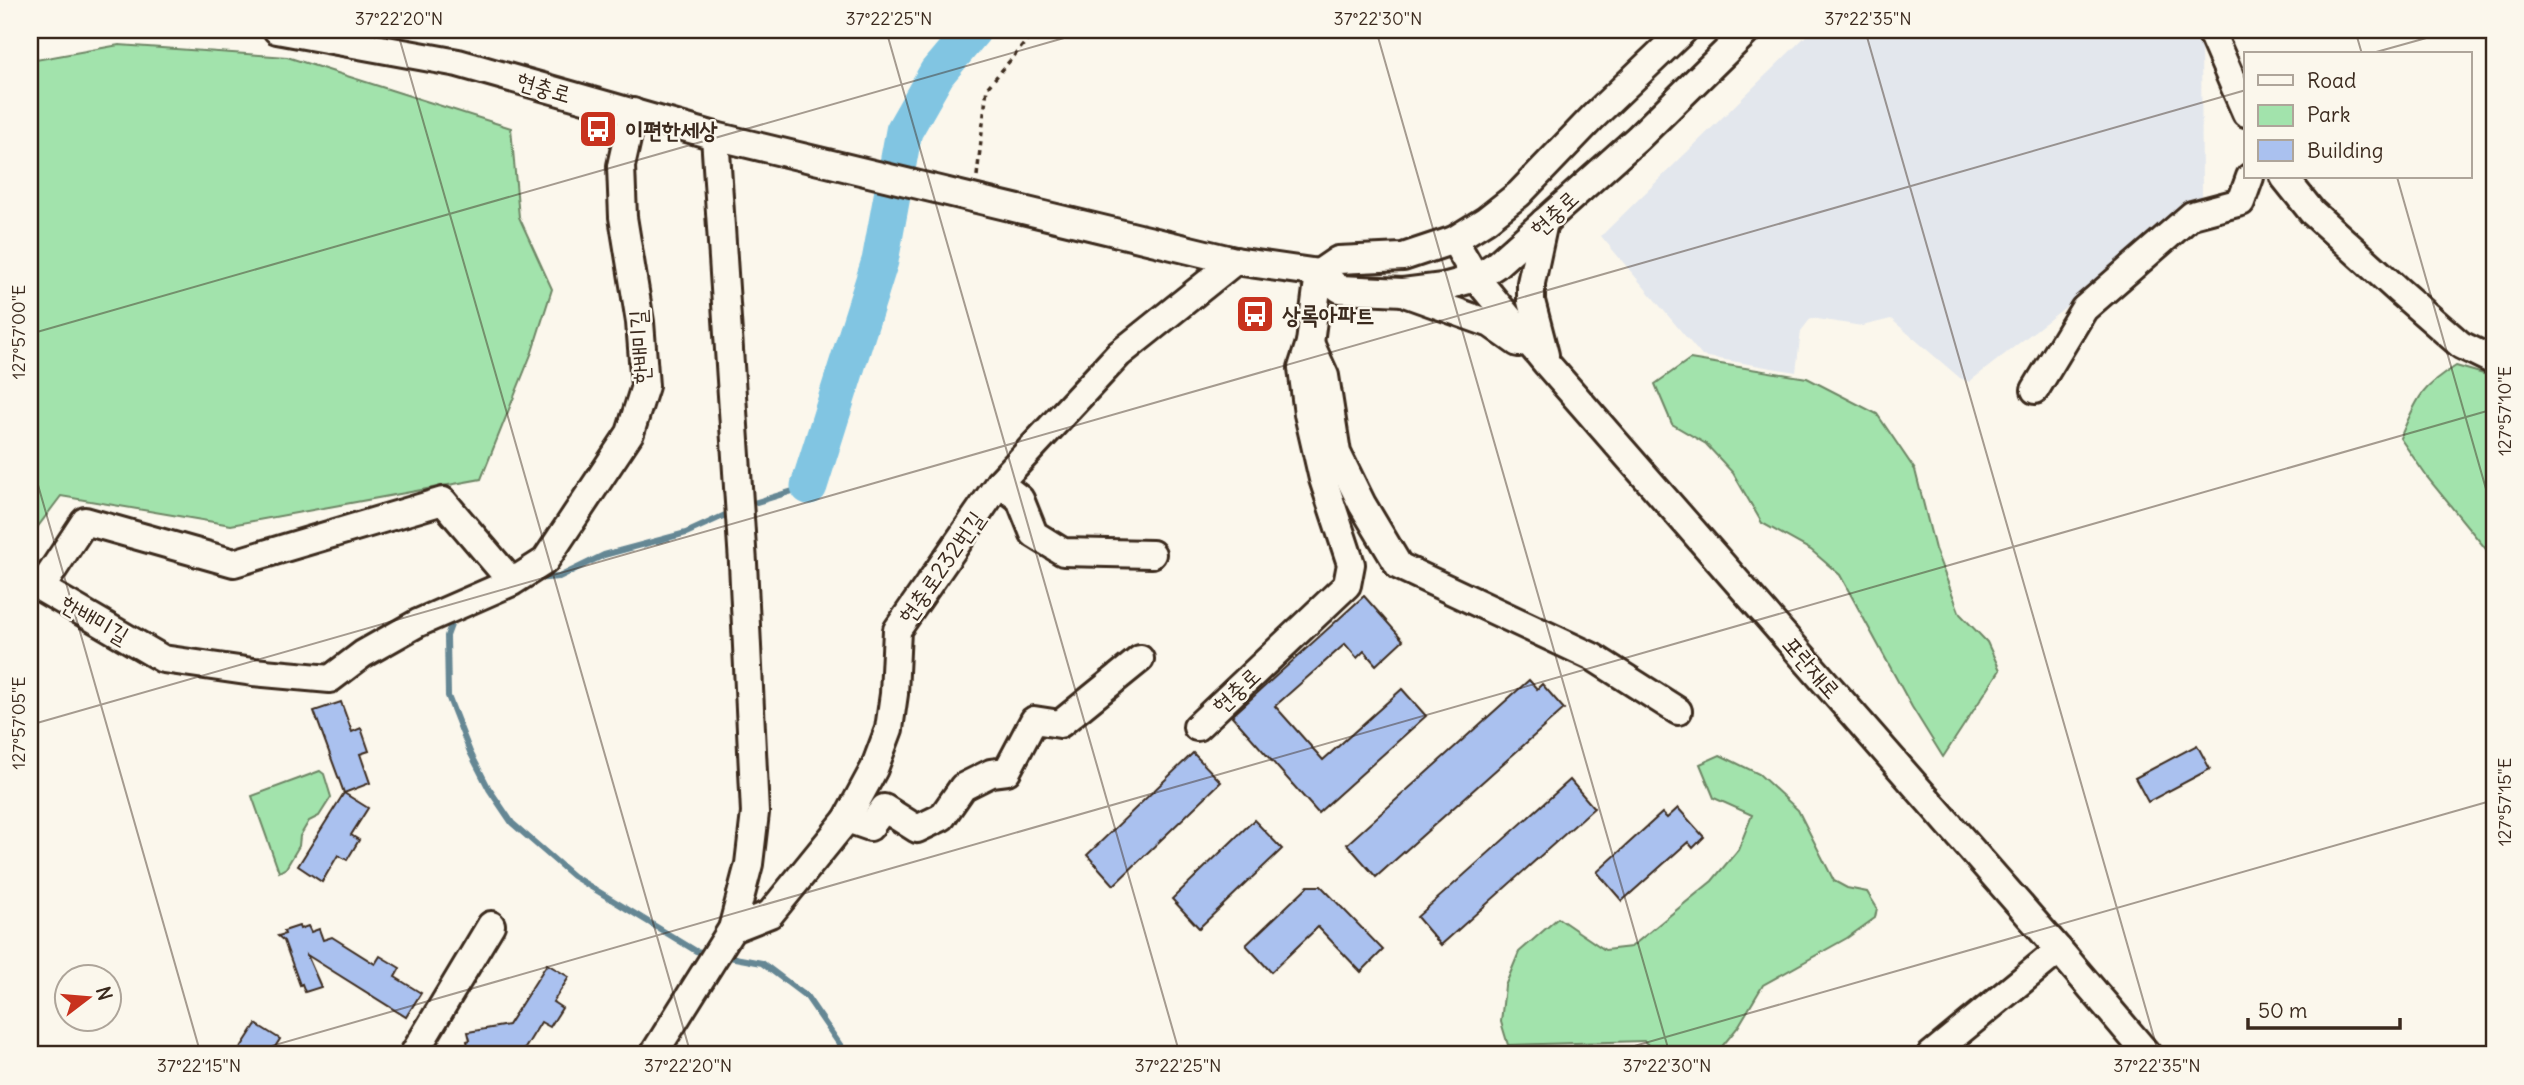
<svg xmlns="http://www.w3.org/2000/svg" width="2524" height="1085" viewBox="0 0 2524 1085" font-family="Delius,'Poor Story',sans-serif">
<rect width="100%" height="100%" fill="#fbf7ec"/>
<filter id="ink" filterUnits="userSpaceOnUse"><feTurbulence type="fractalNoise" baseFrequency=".0143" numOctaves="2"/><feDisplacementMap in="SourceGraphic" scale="14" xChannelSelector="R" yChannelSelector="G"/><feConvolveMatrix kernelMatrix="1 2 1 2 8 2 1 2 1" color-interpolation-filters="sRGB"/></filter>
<g filter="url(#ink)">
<!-- built -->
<polygon fill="#e3e7ed" points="1812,30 2201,30 2202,201 1969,382 1960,378 1891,319 1862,326 1811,318 1801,331 1796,372 1702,356 1601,236"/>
<!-- green -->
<g fill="#a2e3ac" stroke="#6e8665" stroke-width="2">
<polygon points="119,45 287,57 511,128 519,217 552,289 532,352 481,479 231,525 61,496 30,537 30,61"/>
<polygon points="1690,359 1807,378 1877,414 1915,470 1935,549 1960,614 1987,642 2000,670 1943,757 1912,707 1840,575 1811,550 1762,523 1733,473 1706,444 1672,424 1655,384"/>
<path d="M2456 366 2494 377V559L2427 477 2400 438C2417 399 2419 389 2456 366Z"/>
<polygon points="1720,755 1759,774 1798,810 1834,881 1847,888 1867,892 1877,908 1875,918 1847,938 1763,985 1738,1027 1715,1055 1659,1055 1644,1041 1508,1045 1501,1022 1505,986 1519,952 1558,918 1605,950 1631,947 1712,881 1738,850 1752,815 1714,798 1700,764"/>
<polygon points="320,771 324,774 331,797 319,816 309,821 300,836 299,846 286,868 279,872 252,796"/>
</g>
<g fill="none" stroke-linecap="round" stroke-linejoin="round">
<!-- stream -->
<g stroke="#658794" stroke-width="6">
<polyline points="747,505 809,486"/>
<polyline points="534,579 559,577 604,555 686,533 734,511"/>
<polyline points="454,617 447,636 448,696 470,752 489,789 512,823 573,876 696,951 709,953"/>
<polyline points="724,956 762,963 807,997 847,1055"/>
</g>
<!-- river -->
<polyline stroke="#81c5e2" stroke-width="37" points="809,486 880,261 904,131 937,73 973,30"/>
</g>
<!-- building -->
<g fill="#aac1ef" stroke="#3b2a1e" stroke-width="2">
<polygon points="1364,596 1403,640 1376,665 1364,651 1357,658 1345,644 1275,706 1323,760 1402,689 1426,716 1318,813 1232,716"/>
<polygon points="1529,680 1537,689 1542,684 1564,709 1376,877 1347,844"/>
<polygon points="341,702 352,732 361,728 369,751 360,754 370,783 344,793 368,808 351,835 359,840 347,860 338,855 322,882 298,866 344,793 314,711"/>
<polygon points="2197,745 2210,769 2148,802 2135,778"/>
<polygon points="1193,753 1221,782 1114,885 1087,855"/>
<polygon points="1570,780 1594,808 1441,945 1417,917"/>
<polygon points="1678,808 1704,837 1693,848 1688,842 1622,901 1597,872 1662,813 1667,818"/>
<polygon points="1254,820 1282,849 1199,928 1172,899"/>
<polygon points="1308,886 1321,886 1383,950 1361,972 1318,927 1271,972 1246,945"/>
<polygon points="299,926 300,929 308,926 311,932 319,929 323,940 332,937 375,964 380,956 400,968 395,977 421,993 406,1017 307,955 321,987 305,992 302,984 300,985 284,941 278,936 285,934 284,931"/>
<polygon points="547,964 569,977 553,1002 562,1008 550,1027 541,1022 521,1055 470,1055 467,1041 470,1040 468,1032 508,1025"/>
<polygon points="256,1024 280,1039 270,1055 236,1055"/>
</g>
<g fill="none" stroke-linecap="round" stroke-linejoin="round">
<defs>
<g id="minor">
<polyline points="277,30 458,63 715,136 1235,261 1319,273 1340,289 1403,292 1443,287 1476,278 1496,265 1638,138 1748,30"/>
<polyline points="2210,30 2246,113"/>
<polyline points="2284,177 2312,212 2399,291 2461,345 2494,361"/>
<polyline points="1544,222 1531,283 1531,301 1545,355"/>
<polyline points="1454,240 1476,278 1547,364 2059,950 2148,1055"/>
<polyline points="1407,294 1491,324 1518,343"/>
<polyline points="1310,343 1325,376 1337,453 1362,504 1399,566 1593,657 1678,711"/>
<polyline points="2035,390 2084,309 2192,215 2241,202 2250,177"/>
<polyline points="999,483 1020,499 1034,534 1063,552 1152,554"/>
<polyline points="512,582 443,501 234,563 85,521 41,588 163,659 253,672 330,679 363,654 418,623 512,582 545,561 630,433 645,386 640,322 623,217 621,166 633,112"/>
<polyline points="1197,727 1347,585 1351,564 1323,479 1308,414 1302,368 1310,343 1319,273 1338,260 1403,257 1454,240 1486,220 1519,194 1593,117 1684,30"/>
<polyline points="847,819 870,827 884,808 917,829 942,817 963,787 991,773 1007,771 1034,720 1060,724 1140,659"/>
<polyline points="732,929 770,914 847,819 874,769 889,729 894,694 897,630 999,483 1119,354 1235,261"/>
<polyline points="413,1055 491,925"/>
<polyline points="653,1055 732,929 749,864 755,813 743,563 715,136"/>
<polyline points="1931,1055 2059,950"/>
</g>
</defs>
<!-- minor casing -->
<use href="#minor" stroke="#3b2a1e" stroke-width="32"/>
<!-- path -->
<polyline stroke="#3b2a1e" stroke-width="3.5" stroke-dasharray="5 5" stroke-linecap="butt" points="977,176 987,88 1029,38 1042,30"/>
<!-- minor -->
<use href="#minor" stroke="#fbf7ec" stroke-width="26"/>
</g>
</g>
<!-- ticks -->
<path fill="none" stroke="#3b2a1e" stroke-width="2" stroke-opacity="0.45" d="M397 30 691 1055M886 30 1180 1055M1376 30 1670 1055M1865 30 2159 1055M2355 30 2362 54M2369 54 2455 30M2397 177 2494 517M30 334 1092 30M30 457 201 1055M30 725 2246 90M240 1055 2494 409M1603 1055 2494 800"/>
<!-- icons -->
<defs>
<symbol id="bus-square" viewBox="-11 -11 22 22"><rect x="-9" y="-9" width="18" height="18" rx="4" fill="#c8321e" stroke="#fbf7ec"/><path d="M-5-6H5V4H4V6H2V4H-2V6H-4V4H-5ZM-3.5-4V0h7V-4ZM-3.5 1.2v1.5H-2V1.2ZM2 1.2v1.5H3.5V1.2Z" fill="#fff"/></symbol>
</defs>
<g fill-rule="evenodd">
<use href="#bus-square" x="576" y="107" width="44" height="44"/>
<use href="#bus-square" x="1233" y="292" width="44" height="44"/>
</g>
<g text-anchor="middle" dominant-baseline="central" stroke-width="5" stroke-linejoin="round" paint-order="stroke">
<!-- street labels -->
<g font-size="23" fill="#3b2a1e" stroke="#fbf7ec">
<text transform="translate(544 87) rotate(16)">현충로</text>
<text transform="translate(1554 213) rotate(-43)">현충로</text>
<text transform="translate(639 347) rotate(-93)">한배미길</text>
<text transform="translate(941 567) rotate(-55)">현충로232번길</text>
<text transform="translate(95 619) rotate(30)">한배미길</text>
<text transform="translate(1812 667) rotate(49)">포란재로</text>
<text transform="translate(1236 690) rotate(-43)">현충로</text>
</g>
<!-- poi labels -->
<g font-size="23" font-weight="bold" fill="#3b2a1e" stroke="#fbf7ec" text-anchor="start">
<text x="625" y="129">이편한세상</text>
<text x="1282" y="314">상록아파트</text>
</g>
</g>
<!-- margin -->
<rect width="2524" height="1085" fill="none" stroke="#fbf7ec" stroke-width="77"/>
<!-- legend -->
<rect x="2244" y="52" width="228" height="126" fill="#fbf7ec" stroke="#aea59a" stroke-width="2"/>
<rect x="2258" y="75" width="35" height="10" fill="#fbf7ec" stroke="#aea59a" stroke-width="2"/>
<text x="2307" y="88" font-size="21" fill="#3b2a1e">Road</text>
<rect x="2258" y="105" width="35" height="21" fill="#a2e3ac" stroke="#aea59a" stroke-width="2"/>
<text x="2307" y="122" font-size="21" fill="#3b2a1e">Park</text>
<rect x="2258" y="140" width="35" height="21" fill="#aac1ef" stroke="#aea59a" stroke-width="2"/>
<text x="2307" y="158" font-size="21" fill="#3b2a1e">Building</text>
<!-- north arrow -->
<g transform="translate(88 998) rotate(74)"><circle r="33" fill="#fbf7ec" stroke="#aea59a" stroke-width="2"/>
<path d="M0-5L12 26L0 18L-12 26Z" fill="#c8321e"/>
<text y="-10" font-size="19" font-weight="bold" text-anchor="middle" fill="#3b2a1e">N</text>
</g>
<!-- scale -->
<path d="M2248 1018v10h152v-10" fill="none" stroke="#3b2a1e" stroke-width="3.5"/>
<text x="2258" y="1018" font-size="21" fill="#3b2a1e" stroke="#fbf7ec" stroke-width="5" paint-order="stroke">50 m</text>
<rect x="38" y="38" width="2448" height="1008" fill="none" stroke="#3b2a1e" stroke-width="2.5"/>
<g font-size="18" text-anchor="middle" fill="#3b2a1e">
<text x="399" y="25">37°22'20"N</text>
<text x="889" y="25">37°22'25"N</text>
<text x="1378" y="25">37°22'30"N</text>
<text x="1868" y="25">37°22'35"N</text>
<text transform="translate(19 332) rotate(-90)" y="6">127°57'00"E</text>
<text transform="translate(2505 411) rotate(-90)" y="6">127°57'10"E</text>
<text transform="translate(19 723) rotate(-90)" y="6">127°57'05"E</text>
<text transform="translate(2505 802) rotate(-90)" y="6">127°57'15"E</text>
<text x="199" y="1072">37°22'15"N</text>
<text x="688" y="1072">37°22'20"N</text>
<text x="1178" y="1072">37°22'25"N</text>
<text x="1667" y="1072">37°22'30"N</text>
<text x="2157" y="1072">37°22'35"N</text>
</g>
</svg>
